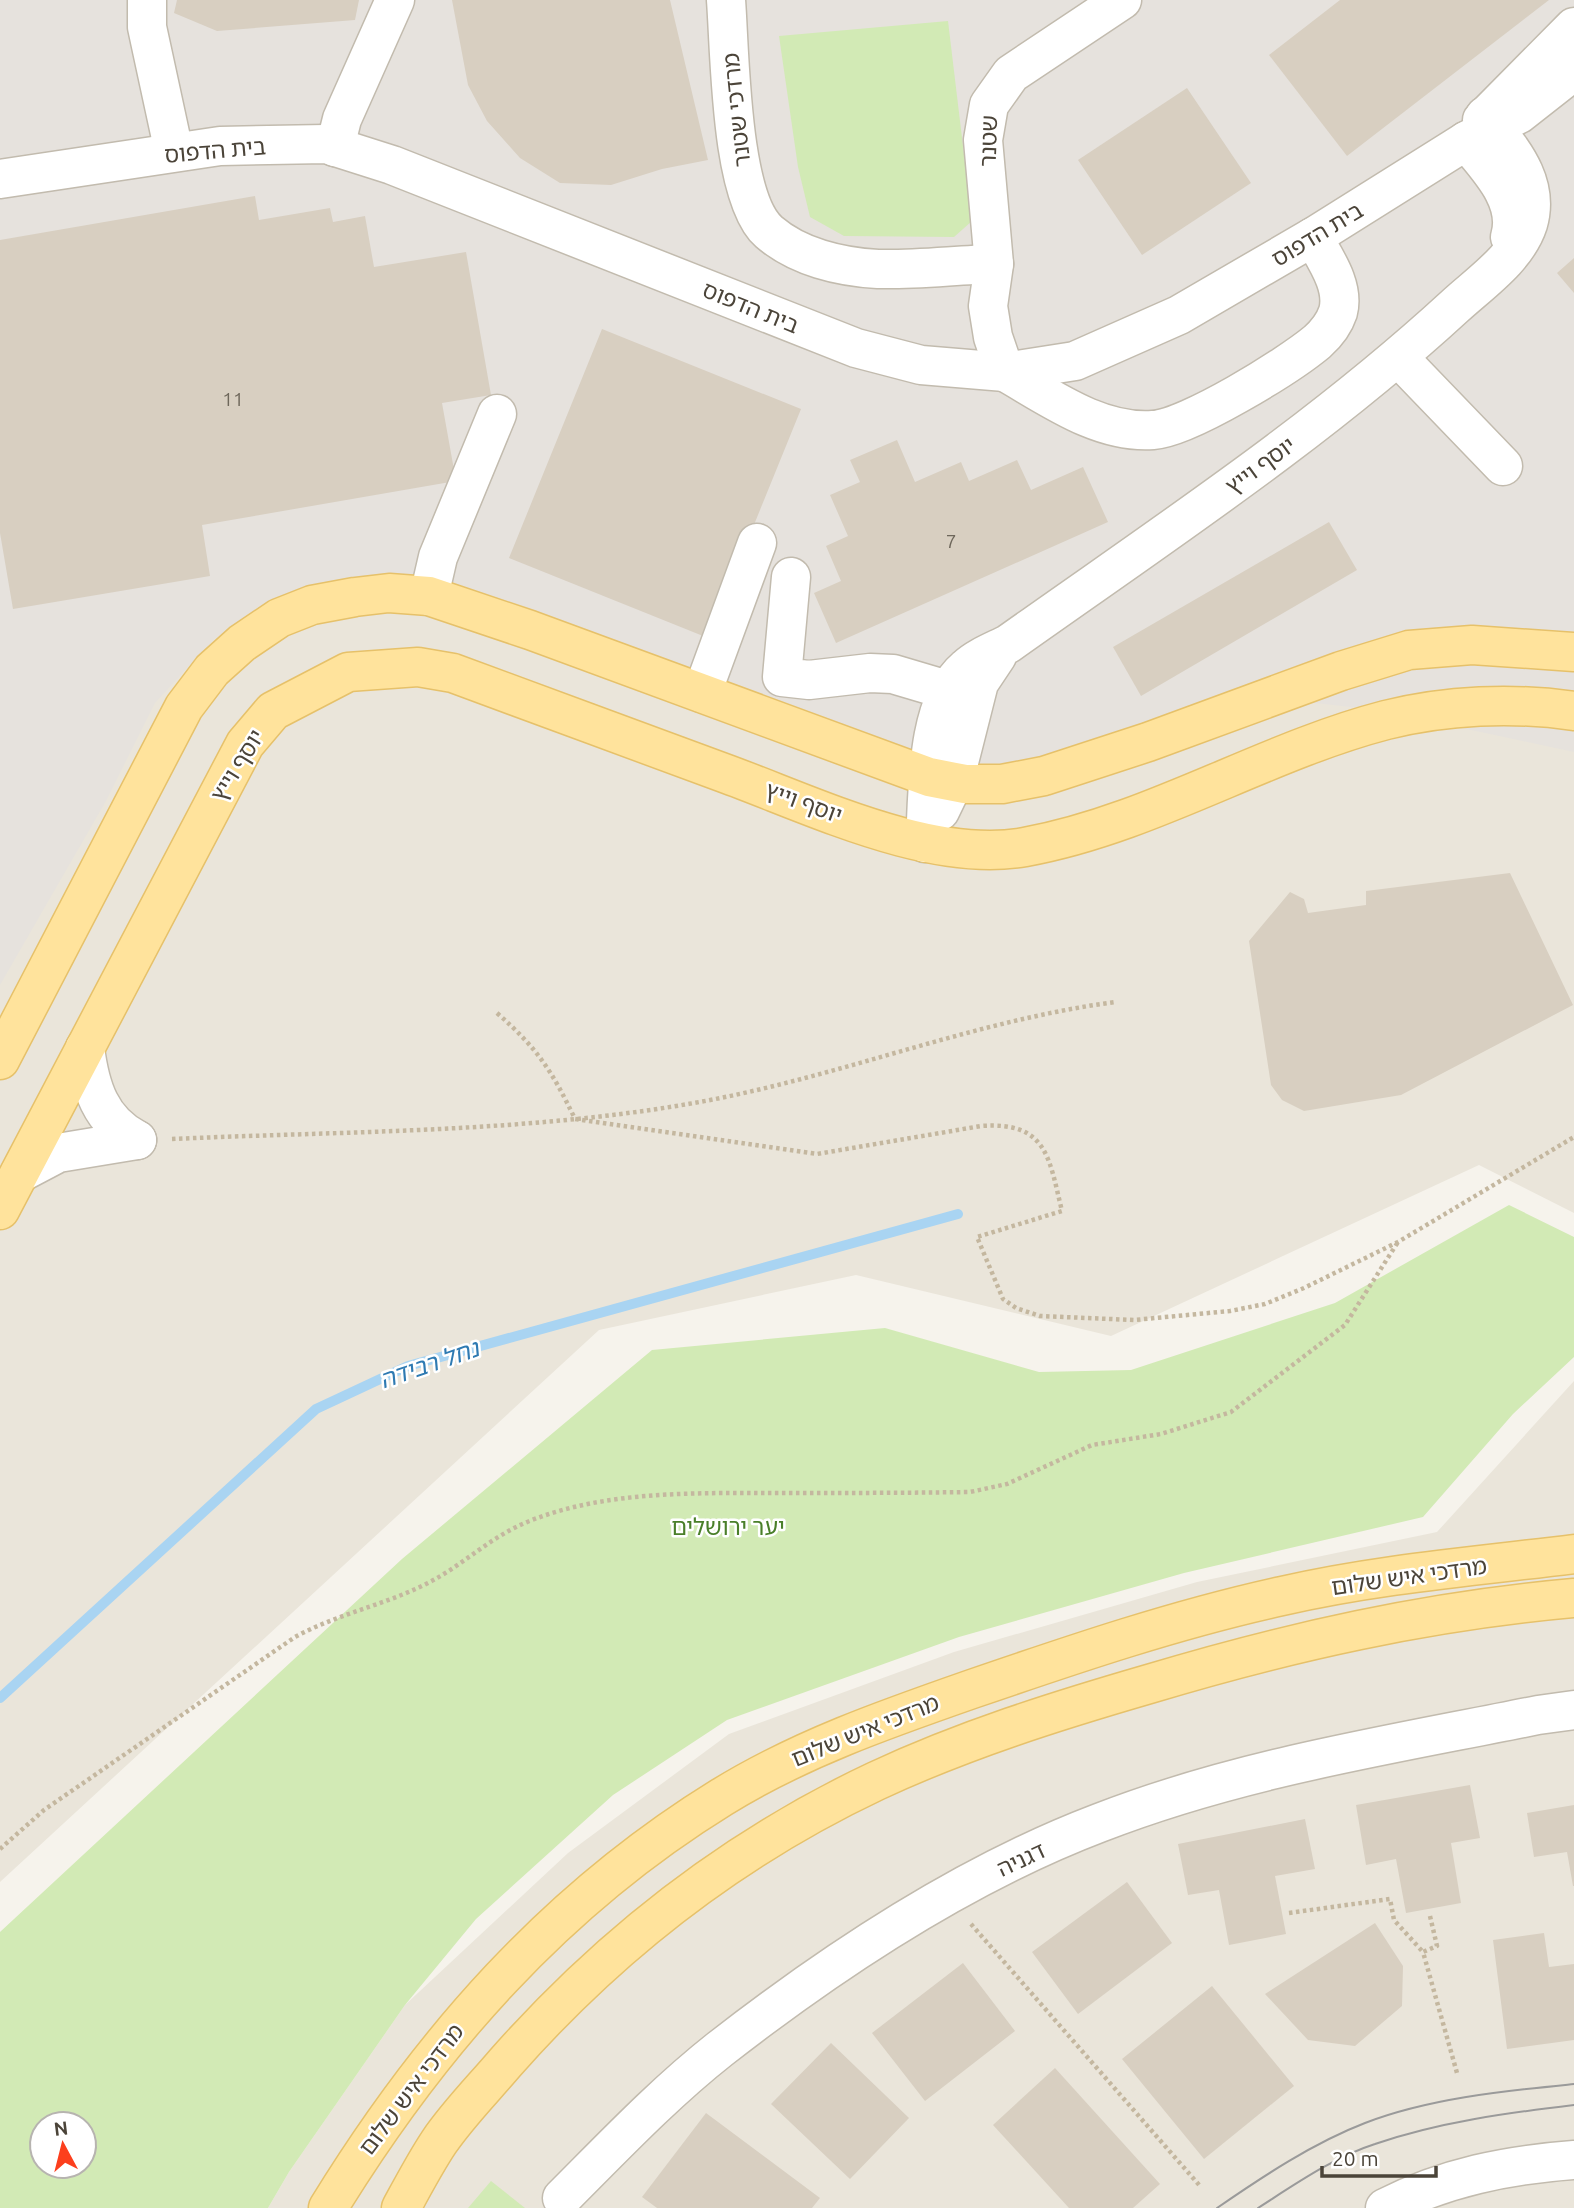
<svg xmlns="http://www.w3.org/2000/svg" width="1574" height="2208" viewBox="0 0 1574 2208" font-family="Ubuntu,'Noto Sans Hebrew',sans-serif">
<rect width="100%" height="100%" fill="#f6f3ec"/>
<!-- residential -->
<g fill="#eae5da">
<polygon points="0,0 1574,0 1574,1213 1479,1165 1111,1336 856,1275 599,1330 0,1882"/>
<polygon points="1574,1381 1574,2208 268,2208 289,2172 405,2005 568,1853 729,1734 954,1652 1197,1582 1437,1532"/>
</g>
<!-- industrial -->
<polygon fill="#e6e2dd" points="0,0 1574,0 1574,752 1378,710 1306,702 1066,762 941,771 732,683 451,582 384,578 292,592 213,640 155,703 106,801 0,985"/>
<!-- green -->
<g fill="#d2eab5" fill-rule="evenodd">
<polygon points="948,21 972,221 954,237 844,236 810,217 798,167 779,36"/>
<path d="M1509 1205 1574 1237V1357L1513 1414 1423 1517 1184 1573 959 1637 727 1720 613 1795 476 1919 405 2005 289 2172 268 2208H0V1932L402 1559 652 1350 885 1328 1039 1372 1131 1370 1335 1303ZM42 2124H84V2166H42Z"/>
<polygon points="491,2181 525,2208 468,2208"/>
</g>
<g fill="none" stroke-linecap="round" stroke-linejoin="round">
<!-- stream -->
<polyline stroke="#a9d4f2" stroke-width="10" points="0,1698 316,1409 408,1366 958,1214"/>
</g>
<!-- building -->
<g fill="#d8cfc1">
<polygon points="177,0 359,0 355,20 217,31 174,13"/>
<polygon points="452,0 670,0 708,160 662,169 611,185 560,183 520,158 487,121 468,85"/>
<polygon points="1340,0 1549,0 1347,156 1269,55"/>
<polygon points="1187,88 1251,183 1142,255 1078,160"/>
<polygon points="255,196 259,220 330,208 333,222 365,216 374,267 466,252 491,395 442,403 456,481 202,525 210,576 13,609 0,533 0,240"/>
<polygon points="1574,258 1574,293 1557,273"/>
<polygon points="602,329 801,409 708,638 509,558"/>
<polygon points="897,440 915,482 961,462 969,481 1017,460 1031,490 1083,467 1108,522 836,643 814,593 841,581 826,546 848,536 830,495 860,482 850,460"/>
<polygon points="1329,522 1357,570 1141,696 1113,647"/>
<polygon points="1510,873 1573,1005 1401,1095 1304,1111 1282,1100 1271,1085 1249,941 1290,892 1304,899 1308,913 1366,905 1366,891"/>
<polygon points="1470,1785 1480,1838 1451,1843 1461,1903 1406,1913 1396,1859 1366,1865 1356,1805"/>
<polygon points="1574,1805 1574,1886 1573,1886 1567,1852 1534,1857 1527,1813"/>
<polygon points="1305,1819 1315,1869 1275,1876 1286,1934 1229,1945 1219,1890 1188,1895 1178,1844"/>
<polygon points="1127,1882 1172,1943 1078,2014 1032,1952"/>
<polygon points="1375,1923 1403,1966 1402,2006 1355,2046 1308,2040 1265,1994"/>
<polygon points="1544,1933 1549,1967 1574,1964 1574,2040 1507,2049 1493,1940"/>
<polygon points="963,1963 1015,2031 925,2101 872,2033"/>
<polygon points="1212,1986 1294,2086 1204,2159 1122,2059"/>
<polygon points="831,2043 909,2118 850,2179 771,2104"/>
<polygon points="1055,2068 1160,2184 1133,2208 1069,2208 993,2125"/>
<polygon points="706,2113 820,2198 812,2208 657,2208 642,2197"/>
</g>
<g fill="none" stroke-linecap="round" stroke-linejoin="round">
<defs>
<g id="minor">
<polyline points="147,0 147,27 174,152"/>
<path d="M726 0C730 52 730 198 769 232 798 257 840 267 878 269 916 270 956 265 994 264"/>
<polyline points="1482,120 1574,27"/>
<path d="M1466 141C1487 167 1521 200 1510 237"/>
<polyline points="335,147 342,119 395,0"/>
<polyline points="0,179 220,146 326,144 392,165 856,348 921,365 1005,372 1075,361 1179,315 1313,237 1466,141 1519,114 1574,71"/>
<polyline points="1398,357 1503,466"/>
<path d="M1005 372C1049 397 1099 434 1153 430 1188 428 1288 366 1317 342 1326 334 1334 324 1338 312 1345 286 1325 259 1313 237"/>
<polyline points="1005,372 993,337 988,306 994,264 983,140 989,105 1011,74 1122,0"/>
<polyline points="791,577 782,677 809,680 870,673 893,674 947,690"/>
<polyline points="429,596 438,557 497,414"/>
<polyline points="702,693 757,543"/>
<polyline points="940,811 954,782 979,683 997,656"/>
<path d="M925 843C928 793 925 703 966 668 978 657 994 651 1008 644 1160 536 1317 433 1455 306 1480 283 1517 258 1528 224 1541 180 1509 148 1485 116"/>
<path d="M85 1048C90 1087 100 1121 137 1140"/>
<polyline points="20,1173 58,1153 137,1140"/>
<path d="M562 2198C613 2147 663 2094 720 2049 833 1961 965 1874 1099 1823 1240 1768 1390 1745 1538 1715L1574 1710"/>
<path d="M1385 2208C1446 2177 1507 2165 1574 2160"/>
</g>
<g id="major">
<polyline points="0,1060 184,707 212,670 242,643 279,618 312,605 355,597 389,593 429,596 530,630 929,777 965,784 1002,784 1044,776 1148,742 1341,671 1409,650 1472,645 1574,652"/>
<path d="M0 1210 245 744 273 711 348 672 418 667 453 673C543 706 634 740 724 773 812 805 931 864 1025 847 1151 824 1263 752 1386 720 1446 705 1513 702 1574 711"/>
<path d="M328 2208C430 2042 555 1900 722 1797 800 1749 886 1719 972 1689 1074 1654 1177 1619 1282 1596 1378 1574 1477 1566 1574 1554"/>
<path d="M401 2208C413 2186 425 2163 439 2142 458 2114 483 2089 505 2063 609 1945 734 1848 876 1781 964 1740 1056 1711 1149 1684 1289 1642 1427 1611 1574 1598"/>
</g>
</defs>
<!-- minor casing -->
<use href="#minor" stroke="#c2bbae" stroke-width="41"/>
<!-- major casing -->
<use href="#major" stroke="#e6c16a" stroke-width="41"/>
<!-- path -->
<g stroke="#c4b79f" stroke-width="4.5" stroke-dasharray="3.5 3.5" stroke-linecap="butt">
<path d="M497 1013C538 1049 552 1071 575 1119L817 1154 981 1126C1048 1121 1049 1159 1062 1211L977 1237 1003 1299 1016 1308 1040 1316 1134 1320 1230 1311 1265 1304 1304 1288 1398 1242 1574 1137"/>
<path d="M172 1139C346 1131 523 1133 694 1103 837 1078 972 1021 1115 1002"/>
<path d="M0 1849 44 1810 295 1637C337 1614 385 1605 428 1583 465 1564 492 1535 532 1520 607 1491 693 1493 773 1493 839 1493 904 1493 970 1492L1007 1484 1092 1445 1161 1434 1231 1412 1345 1325 1398 1242"/>
<polyline points="1289,1913 1390,1899 1394,1920 1423,1952"/>
<polyline points="1430,1916 1437,1946 1423,1952 1457,2073"/>
<polyline points="971,1924 1200,2186"/>
</g>
<!-- minor -->
<use href="#minor" stroke="#fff" stroke-width="38"/>
<!-- major -->
<use href="#major" stroke="#ffe39c" stroke-width="38"/>
<!-- tram -->
<g stroke="#9a9a9a" stroke-width="2">
<path d="M1217 2208C1262 2177 1313 2143 1365 2123 1430 2098 1505 2091 1574 2084"/>
<path d="M1258 2208C1294 2185 1334 2157 1375 2144 1439 2122 1507 2113 1574 2105"/>
</g>
</g>
<g text-anchor="middle" dominant-baseline="central" stroke-width="5" stroke-linejoin="round" paint-order="stroke">
<!-- number labels -->
<g font-size="19" fill="#6e675b">
<text x="233" y="399">11</text>
<text x="951" y="541">7</text>
</g>
<!-- street labels -->
<g font-size="23" fill="#4b4439" stroke="#fff">
<text transform="translate(736 110) rotate(-96)">מרדכי שטנר</text>
<text transform="translate(988 141) rotate(-88)">שטנר</text>
<text transform="translate(215 150) rotate(-5)">בית הדפוס</text>
<text transform="translate(1317 234) rotate(-31)">בית הדפוס</text>
<text transform="translate(751 307) rotate(22)">בית הדפוס</text>
<text transform="translate(1260 465) rotate(-36)">יוסף וייץ</text>
<text transform="translate(237 765) rotate(-58)">יוסף וייץ</text>
<text transform="translate(804 802) rotate(20)">יוסף וייץ</text>
<text transform="translate(1409 1576) rotate(-8)">מרדכי איש שלום</text>
<text transform="translate(865 1730) rotate(-22)">מרדכי איש שלום</text>
<text transform="translate(1021 1859) rotate(-25)">דגניה</text>
<text transform="translate(411 2089) rotate(-53)">מרדכי איש שלום</text>
</g>
<!-- park labels -->
<g font-size="23" fill="#4a7f2a" stroke="#fff">
<text x="728" y="1526">יער ירושלים</text>
</g>
<!-- water labels -->
<g font-size="24" font-style="italic" fill="#2e7ab2" stroke="#fff">
<text transform="translate(429 1364) rotate(-19)">נחל רבידה</text>
</g>
</g>
<!-- north arrow -->
<g transform="translate(63 2145) rotate(353)"><circle r="33" fill="#ffffff" stroke="#b7b4b0" stroke-width="2"/>
<path d="M0-5L12 26L0 18L-12 26Z" fill="#fc3f1d"/>
<text y="-10" font-size="19" font-weight="bold" text-anchor="middle" fill="#4b4439">N</text>
</g>
<!-- scale -->
<path d="M1322 2166v10h114v-10" fill="none" stroke="#4b4439" stroke-width="3.5"/>
<text x="1332" y="2166" font-size="21" fill="#4b4439" stroke="#ffffff" stroke-width="5" paint-order="stroke">20 m</text>
</svg>
